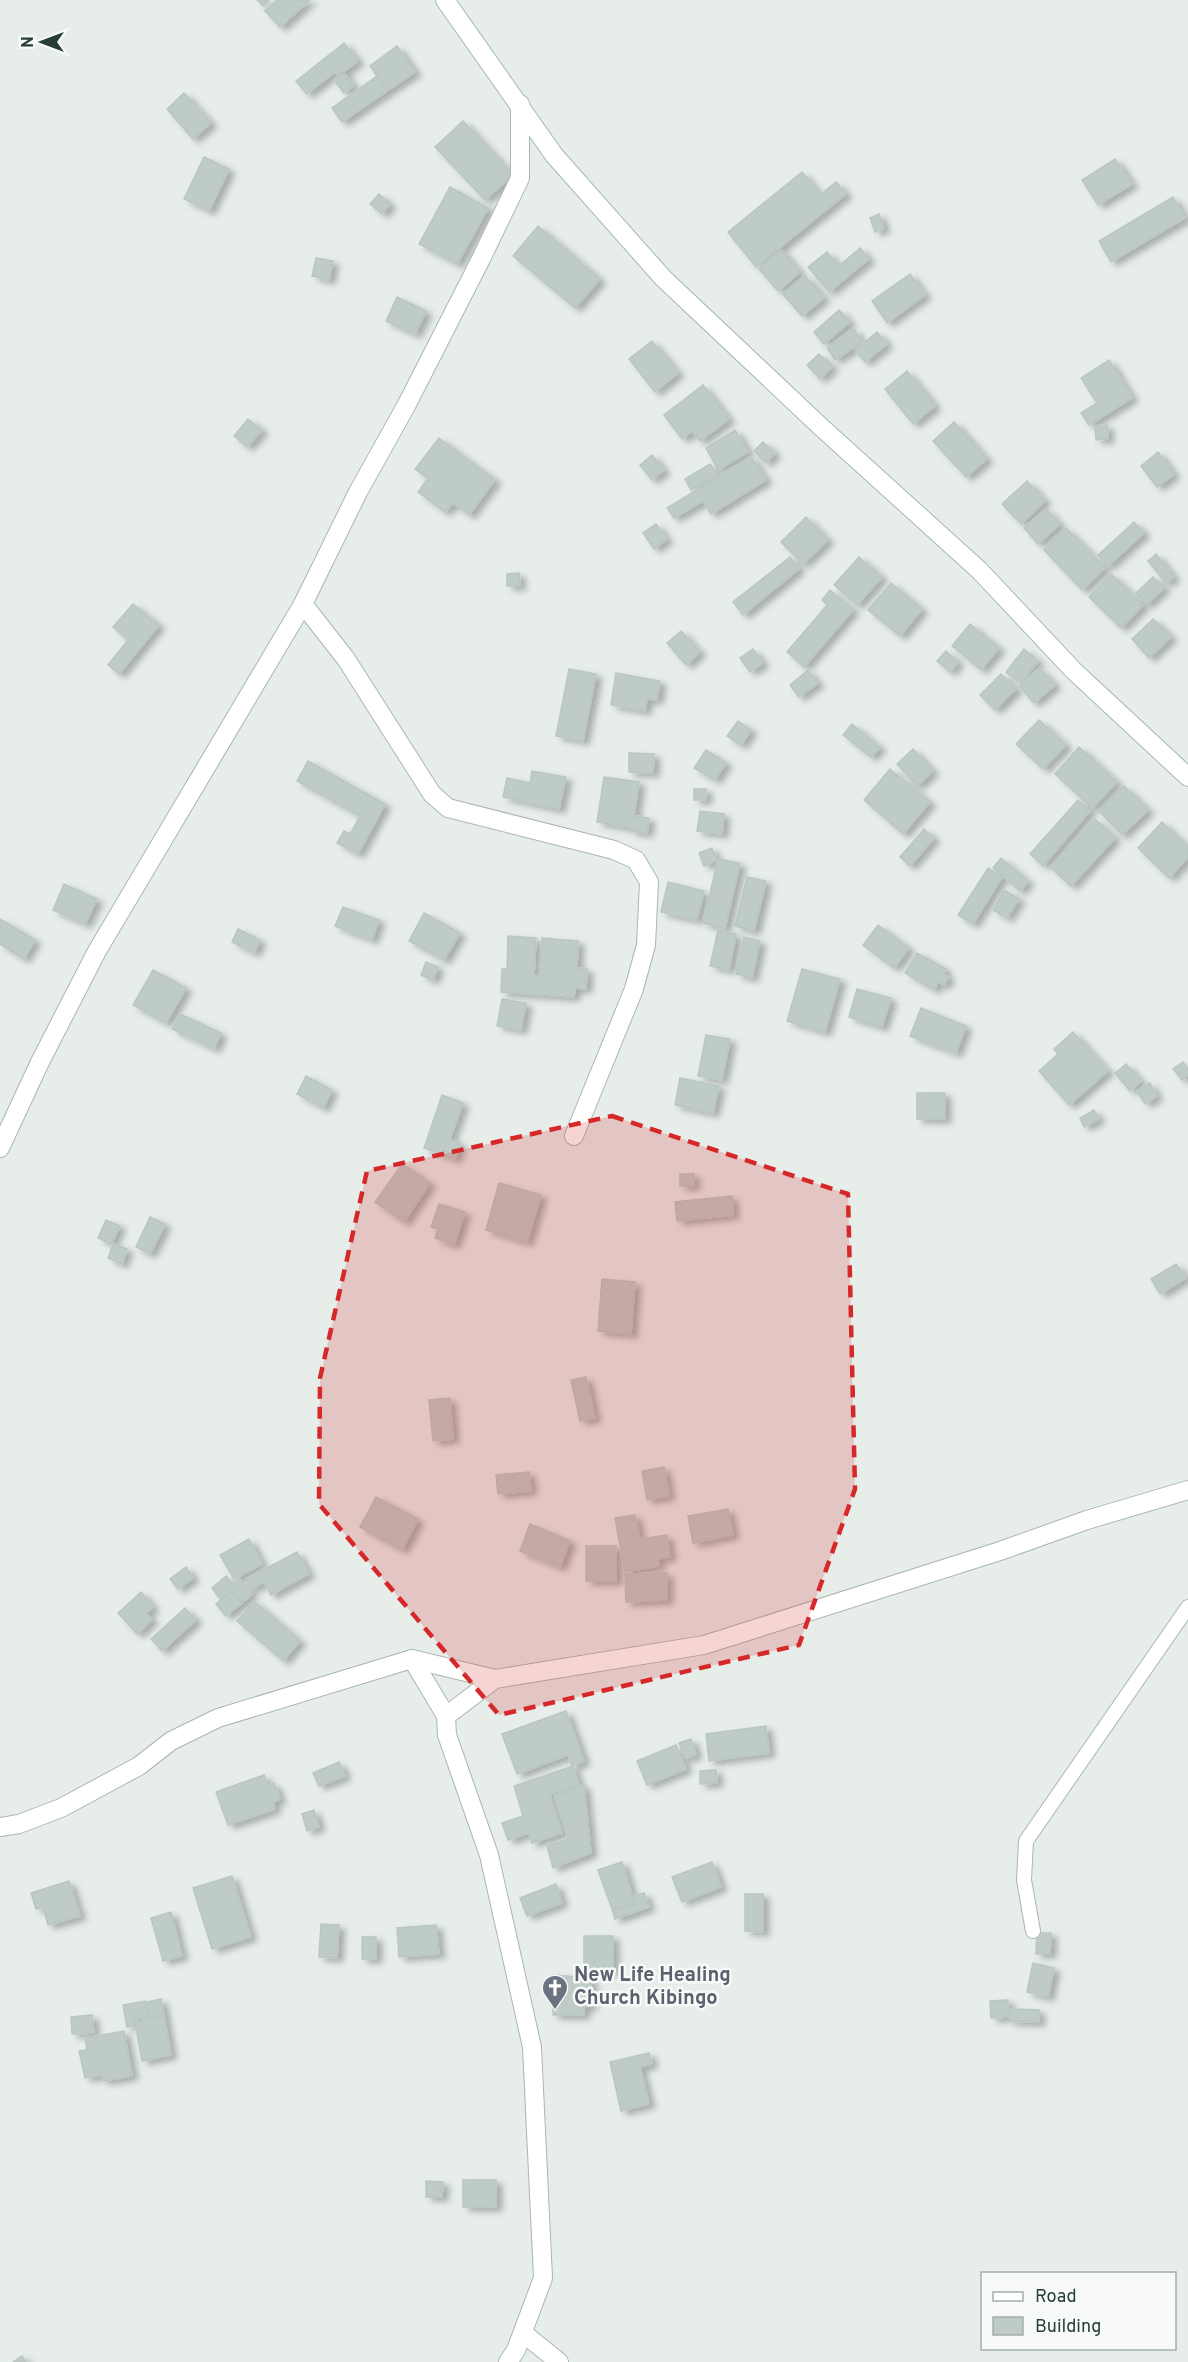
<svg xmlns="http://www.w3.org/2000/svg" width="1188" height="2362" viewBox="0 0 1188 2362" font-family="Overpass,sans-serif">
<defs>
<filter id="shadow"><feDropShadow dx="6" dy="4" stdDeviation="3" flood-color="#0004"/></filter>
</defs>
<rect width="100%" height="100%" fill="#e7eeea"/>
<!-- building -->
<g fill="#bfcbc6" stroke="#bac7c1" stroke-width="1.5" filter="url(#shadow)">
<polygon points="257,0 269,0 263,6"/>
<polygon points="277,0 310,0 280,27 265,11"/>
<polygon points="344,43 358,61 338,76 335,72 307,94 296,81"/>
<polygon points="397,46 415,72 387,91 370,66"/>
<polygon points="344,73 354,86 344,93 334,80"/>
<polygon points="377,76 387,91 342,122 332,108"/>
<polygon points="184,93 211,123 193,139 167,109"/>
<polygon points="463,121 513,175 485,200 435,147"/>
<polygon points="204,157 229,169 209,211 184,199"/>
<polygon points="1115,159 1132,184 1098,205 1082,180"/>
<polygon points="802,172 820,195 836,182 846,194 756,267 728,232"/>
<polygon points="450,187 488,208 457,264 419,244"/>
<polygon points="379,194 390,204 382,214 370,204"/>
<polygon points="1173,197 1185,218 1111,262 1099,241"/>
<polygon points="879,214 884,228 875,232 870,218"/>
<polygon points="538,226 600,279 575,308 513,256"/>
<polygon points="860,248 869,259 829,292 808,267 827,252 839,266"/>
<polygon points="781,250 800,272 778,291 759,269"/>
<polygon points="316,258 333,261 329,280 312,276"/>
<polygon points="910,274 925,295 887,323 872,301"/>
<polygon points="805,276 824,298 802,316 783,294"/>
<polygon points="397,297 426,311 415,334 386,321"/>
<polygon points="839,310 850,322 824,344 814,332"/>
<polygon points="854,329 862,342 835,360 827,348"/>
<polygon points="877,332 887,344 865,362 855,350"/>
<polygon points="652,341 678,373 655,392 629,359"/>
<polygon points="819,354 832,367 820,379 807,365"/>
<polygon points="1109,360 1132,398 1089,425 1081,413 1097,403 1081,378"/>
<polygon points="907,371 935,406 913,424 885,389"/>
<polygon points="703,385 729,419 700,441 692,431 682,439 664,415"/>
<polygon points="248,419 262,430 247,447 234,436"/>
<polygon points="954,422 987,459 966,477 933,441"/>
<polygon points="1107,425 1108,439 1096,440 1095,426"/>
<polygon points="735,430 748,452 718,470 706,448"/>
<polygon points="439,438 495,480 469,515 453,503 445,512 418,492 428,478 415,469"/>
<polygon points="763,442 775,453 766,463 754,451"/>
<polygon points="1158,452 1174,474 1157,487 1141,466"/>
<polygon points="652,455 664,470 652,480 640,465"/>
<polygon points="751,457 766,480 711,514 703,501 674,518 667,508"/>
<polygon points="710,464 717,475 691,490 685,479"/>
<polygon points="1027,481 1045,501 1021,524 1002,504"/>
<polygon points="1046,509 1060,524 1038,544 1024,528"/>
<polygon points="806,517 828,540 803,564 781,542"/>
<polygon points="1134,522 1144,533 1108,566 1098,555"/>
<polygon points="656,524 667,539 654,549 643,533"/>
<polygon points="1066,528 1105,568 1082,590 1044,550"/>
<polygon points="1156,554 1174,577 1166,583 1148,561"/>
<polygon points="790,557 799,569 743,615 733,602"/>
<polygon points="859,557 882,577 857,605 834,585"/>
<polygon points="519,573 520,586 507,586 507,574"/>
<polygon points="1111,574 1143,605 1121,628 1089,597"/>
<polygon points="1153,577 1164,588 1147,604 1136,593"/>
<polygon points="891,583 922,609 900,636 868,610"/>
<polygon points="830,590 853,610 804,667 787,652 827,605 822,600"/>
<polygon points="133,604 159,625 119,674 108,665 128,640 113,627"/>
<polygon points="1153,619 1171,637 1149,658 1132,639"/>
<polygon points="970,624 999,648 981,670 952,646"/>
<polygon points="681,631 700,652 686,665 667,643"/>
<polygon points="753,649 763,663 750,672 740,658"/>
<polygon points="1024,649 1038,661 1021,683 1006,672"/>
<polygon points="946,651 958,662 950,672 937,661"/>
<polygon points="1039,668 1055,685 1034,703 1019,686"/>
<polygon points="569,669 596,674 583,741 556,736"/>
<polygon points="808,670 818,683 799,697 790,685"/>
<polygon points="616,673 660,681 657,700 647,699 645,711 611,705"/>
<polygon points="1001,674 1016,689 995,710 980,695"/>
<polygon points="1039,720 1066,745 1043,769 1016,744"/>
<polygon points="738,721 751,730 741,745 727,736"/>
<polygon points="852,724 880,747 871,757 843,735"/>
<polygon points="1079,747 1117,782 1092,808 1055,774"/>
<polygon points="913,749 933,771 917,786 897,764"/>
<polygon points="706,750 726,763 715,780 694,768"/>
<polygon points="629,753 654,754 653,773 629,772"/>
<polygon points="308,761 385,804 358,854 337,843 344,831 350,834 360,816 297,781"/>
<polygon points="890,769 930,802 903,834 864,800"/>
<polygon points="532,771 566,777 559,809 503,797 507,778 530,783"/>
<polygon points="604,777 639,782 634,816 649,818 647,833 631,831 632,828 597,822"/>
<polygon points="1124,786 1148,810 1122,835 1099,811"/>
<rect x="694" y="789" width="12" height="11"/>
<polygon points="1078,800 1090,811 1043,866 1030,854"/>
<polygon points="700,811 724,814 722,834 697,831"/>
<polygon points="1095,819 1115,838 1071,886 1051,868"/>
<polygon points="1162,822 1188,847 1188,857 1169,878 1138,848"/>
<polygon points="924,829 934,838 910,866 900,857"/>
<polygon points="712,848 717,860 704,866 699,853"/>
<polygon points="1001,858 1028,881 1020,891 993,868"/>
<polygon points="718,859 740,863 725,928 703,923"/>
<polygon points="988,868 1002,877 973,924 958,915"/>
<polygon points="747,877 766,881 754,931 735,926"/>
<polygon points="668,882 704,891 697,920 661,912"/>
<polygon points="64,884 97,899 85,924 53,910"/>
<polygon points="1004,890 1019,899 1007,918 993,910"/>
<polygon points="343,907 379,920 372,940 335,926"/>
<polygon points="424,913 460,933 444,960 409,941"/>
<polygon points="0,919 35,940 24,959 0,944"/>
<polygon points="878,925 909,948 894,968 863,945"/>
<polygon points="238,929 260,940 254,953 232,942"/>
<polygon points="718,930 736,934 729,970 710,966"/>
<polygon points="508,936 536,938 534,976 540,976 542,938 578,941 577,968 587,969 586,989 575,988 574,997 501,992 502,969 507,969"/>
<polygon points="744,937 760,941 752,978 736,974"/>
<polygon points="917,953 946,969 943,974 949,977 944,985 938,982 934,990 905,973"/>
<polygon points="426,962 438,967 433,980 421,975"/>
<polygon points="802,969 840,979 825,1032 787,1021"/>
<polygon points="153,970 186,988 166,1023 133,1005"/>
<polygon points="857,989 891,998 882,1027 849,1017"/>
<polygon points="502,999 526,1003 521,1030 497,1026"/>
<polygon points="921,1008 966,1026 956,1053 910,1036"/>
<polygon points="180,1014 221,1033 214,1049 172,1029"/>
<polygon points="1073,1032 1108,1071 1069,1105 1039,1071 1058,1054 1054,1049"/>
<polygon points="706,1035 730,1039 722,1080 698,1076"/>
<polygon points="1183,1062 1188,1069 1188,1075 1182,1080 1173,1069"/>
<polygon points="1126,1064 1141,1081 1130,1091 1115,1073"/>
<polygon points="306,1076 332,1090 323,1108 297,1094"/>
<polygon points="680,1078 719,1086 713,1113 675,1105"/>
<polygon points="1150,1083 1157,1096 1145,1104 1137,1091"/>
<rect x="917" y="1093" width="28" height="26"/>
<polygon points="442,1095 463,1103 450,1139 460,1143 455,1159 424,1148"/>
<polygon points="1094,1110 1099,1119 1084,1127 1080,1118"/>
<polygon points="402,1164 430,1183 404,1222 375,1202"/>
<rect x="680" y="1174" width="14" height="12"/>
<polygon points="499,1183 541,1195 527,1242 486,1230"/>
<polygon points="732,1196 733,1215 677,1221 675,1202"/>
<polygon points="439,1204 465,1212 454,1245 435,1238 438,1229 431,1227"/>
<polygon points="150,1217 165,1224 150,1254 136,1247"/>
<polygon points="106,1220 120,1226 111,1244 98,1238"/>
<polygon points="113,1244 127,1249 122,1264 108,1258"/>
<polygon points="1176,1264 1186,1278 1160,1294 1151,1279"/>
<polygon points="602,1279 635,1282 631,1334 598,1331"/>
<polygon points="586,1377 595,1418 580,1421 571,1380"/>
<polygon points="450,1398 453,1439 433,1441 429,1400"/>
<polygon points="664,1467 669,1496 647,1500 642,1471"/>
<polygon points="529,1472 531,1491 498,1494 496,1475"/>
<polygon points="376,1497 418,1519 402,1550 360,1527"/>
<polygon points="728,1509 733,1535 693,1543 688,1516"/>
<polygon points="635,1515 640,1539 667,1535 670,1557 658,1559 659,1566 625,1572 615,1518"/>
<polygon points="530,1524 570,1541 560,1567 520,1551"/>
<polygon points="249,1539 262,1564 234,1579 220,1555"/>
<rect x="586" y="1546" width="30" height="35"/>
<polygon points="297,1552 309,1574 271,1595 264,1582 251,1589 246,1579"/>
<polygon points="186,1567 193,1578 178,1589 170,1579"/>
<polygon points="667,1573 667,1600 626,1602 625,1574"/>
<polygon points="226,1576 233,1584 239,1579 252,1594 242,1603 232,1591 221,1600 212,1588"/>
<polygon points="232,1591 242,1603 226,1616 216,1604"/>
<polygon points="141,1592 153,1607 146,1613 152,1620 137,1634 118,1613"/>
<polygon points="254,1601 300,1641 283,1661 237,1621"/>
<polygon points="185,1608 196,1620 162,1651 151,1639"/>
<polygon points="566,1711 584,1761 572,1766 568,1755 517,1774 502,1734"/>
<polygon points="766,1726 769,1753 709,1761 706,1734"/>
<polygon points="691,1739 696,1755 685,1758 679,1743"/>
<polygon points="676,1745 686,1769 647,1785 637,1761"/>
<polygon points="339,1762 345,1776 319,1786 313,1773"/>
<polygon points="573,1766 579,1785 550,1795 562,1833 532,1843 529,1833 508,1840 502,1823 523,1816 514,1786"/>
<polygon points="716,1770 717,1783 700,1784 700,1771"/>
<polygon points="264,1775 268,1786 274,1783 280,1799 273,1802 275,1809 228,1825 216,1792"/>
<polygon points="584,1785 591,1853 553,1868 547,1846 568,1839 554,1796"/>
<polygon points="314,1810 319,1827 307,1831 302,1814"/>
<polygon points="622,1862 635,1904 612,1909 598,1870"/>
<polygon points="712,1862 721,1887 682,1902 672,1877"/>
<polygon points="232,1876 251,1937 212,1949 193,1888"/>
<polygon points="69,1881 80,1916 48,1925 43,1907 36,1909 31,1893"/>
<polygon points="556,1884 562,1903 527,1916 520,1898"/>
<polygon points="644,1893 649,1907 615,1919 612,1909 635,1904 634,1896"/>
<polygon points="745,1894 763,1894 763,1932 745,1931"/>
<polygon points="171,1912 182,1956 163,1961 151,1918"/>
<polygon points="321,1924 339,1925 337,1958 319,1957"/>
<polygon points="436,1925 439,1954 399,1957 397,1928"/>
<polygon points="1037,1933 1051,1933 1050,1954 1036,1954"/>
<rect x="584" y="1936" width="29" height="35"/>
<rect x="362" y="1937" width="14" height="22"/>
<polygon points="1033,1963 1054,1968 1048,1997 1027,1992"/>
<polygon points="553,1975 591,1978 591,2006 584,2006 584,2015 553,2015"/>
<polygon points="161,1999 164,2015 150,2017 147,2002"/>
<polygon points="1008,2000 1008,2017 991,2018 990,2001"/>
<polygon points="145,2001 148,2017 133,2019 135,2025 127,2027 123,2005"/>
<polygon points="1010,2009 1039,2010 1039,2022 1010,2021"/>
<polygon points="92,2015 94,2033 72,2034 71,2017"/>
<polygon points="164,2016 171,2055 142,2061 135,2022"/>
<polygon points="124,2031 132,2076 103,2081 102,2075 85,2078 79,2051 87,2050 85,2038"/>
<polygon points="649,2053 652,2064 640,2067 649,2104 621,2111 610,2062"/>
<rect x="463" y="2180" width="33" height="27"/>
<polygon points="426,2181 443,2182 442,2197 426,2197"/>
<polygon points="22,2356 26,2362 13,2362"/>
</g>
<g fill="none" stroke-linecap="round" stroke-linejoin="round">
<defs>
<polyline id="service" points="1033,1931 1024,1880 1026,1841 1188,1607"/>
<g id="minor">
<polyline points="303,604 346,659 432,794 448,808 614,850 636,860 649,882 646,945 634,989 574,1136"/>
<polyline points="0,1148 40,1062 97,951 303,604 358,492 406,406 482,257 520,178 520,104"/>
<polyline points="412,1659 495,1679"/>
<polyline points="0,1827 19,1824 61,1808 139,1766 171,1741 218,1718 412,1659 446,1716"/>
<polyline points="523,2333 559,2362"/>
<polyline points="508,2362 516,2350 543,2278 532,2047 489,1855 447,1735 446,1716 495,1679 704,1645 1000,1551 1087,1520 1188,1490"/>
</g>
<polyline id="secondary" points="445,0 554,155 663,278 821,427 979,570 1074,671 1188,777"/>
</defs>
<!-- service casing -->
<use href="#service" stroke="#aab6b1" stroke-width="16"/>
<!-- minor casing -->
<use href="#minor" stroke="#aab6b1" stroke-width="20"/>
<!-- secondary casing -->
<use href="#secondary" stroke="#a6b8b1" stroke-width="20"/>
<!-- service -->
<use href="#service" stroke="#fff" stroke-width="14"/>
<!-- minor -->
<use href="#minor" stroke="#fff" stroke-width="18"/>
<!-- secondary -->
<use href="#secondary" stroke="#fff" stroke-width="18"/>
</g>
<!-- marked area -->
<path fill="#d62828" fill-opacity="0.2" stroke="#d62828" stroke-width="4.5" stroke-dasharray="12 8" stroke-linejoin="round" d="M612 1116 848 1194 855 1489 799 1645 499 1715 319 1504 320 1378 367 1171Z"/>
<!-- icons -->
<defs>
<symbol id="church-pin" viewBox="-11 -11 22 30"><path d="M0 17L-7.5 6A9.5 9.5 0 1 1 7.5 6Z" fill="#6b7280" stroke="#f7faf9"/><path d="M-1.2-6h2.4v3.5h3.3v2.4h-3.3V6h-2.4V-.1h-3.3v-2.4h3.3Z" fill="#fff"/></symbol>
</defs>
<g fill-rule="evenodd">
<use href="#church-pin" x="540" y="1973" width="30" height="40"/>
</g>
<g text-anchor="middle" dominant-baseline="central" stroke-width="5" stroke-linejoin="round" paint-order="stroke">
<!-- worship labels -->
<g font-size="20" font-weight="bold" fill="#5b616d" stroke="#f7faf9" text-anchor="start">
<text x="574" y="1976">New Life Healing<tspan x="574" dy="23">Church Kibingo</tspan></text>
</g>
</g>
<!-- legend -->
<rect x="981" y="2272" width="195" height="78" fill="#f7faf9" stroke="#a4afab" stroke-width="1.5"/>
<rect x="993" y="2292" width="30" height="9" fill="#ffffff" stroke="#a4afab" stroke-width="1.5"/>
<text x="1035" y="2302" font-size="18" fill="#273e37">Road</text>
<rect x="993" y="2317" width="30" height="18" fill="#bfcbc6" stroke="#a4afab" stroke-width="1.5"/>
<text x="1035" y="2332" font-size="18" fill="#273e37">Building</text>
<!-- north arrow -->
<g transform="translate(42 42) rotate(270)" stroke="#f7faf9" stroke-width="4.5" paint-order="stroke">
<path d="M0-4.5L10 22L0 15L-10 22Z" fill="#273e37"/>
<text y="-9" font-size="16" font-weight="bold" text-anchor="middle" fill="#273e37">N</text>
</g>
</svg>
